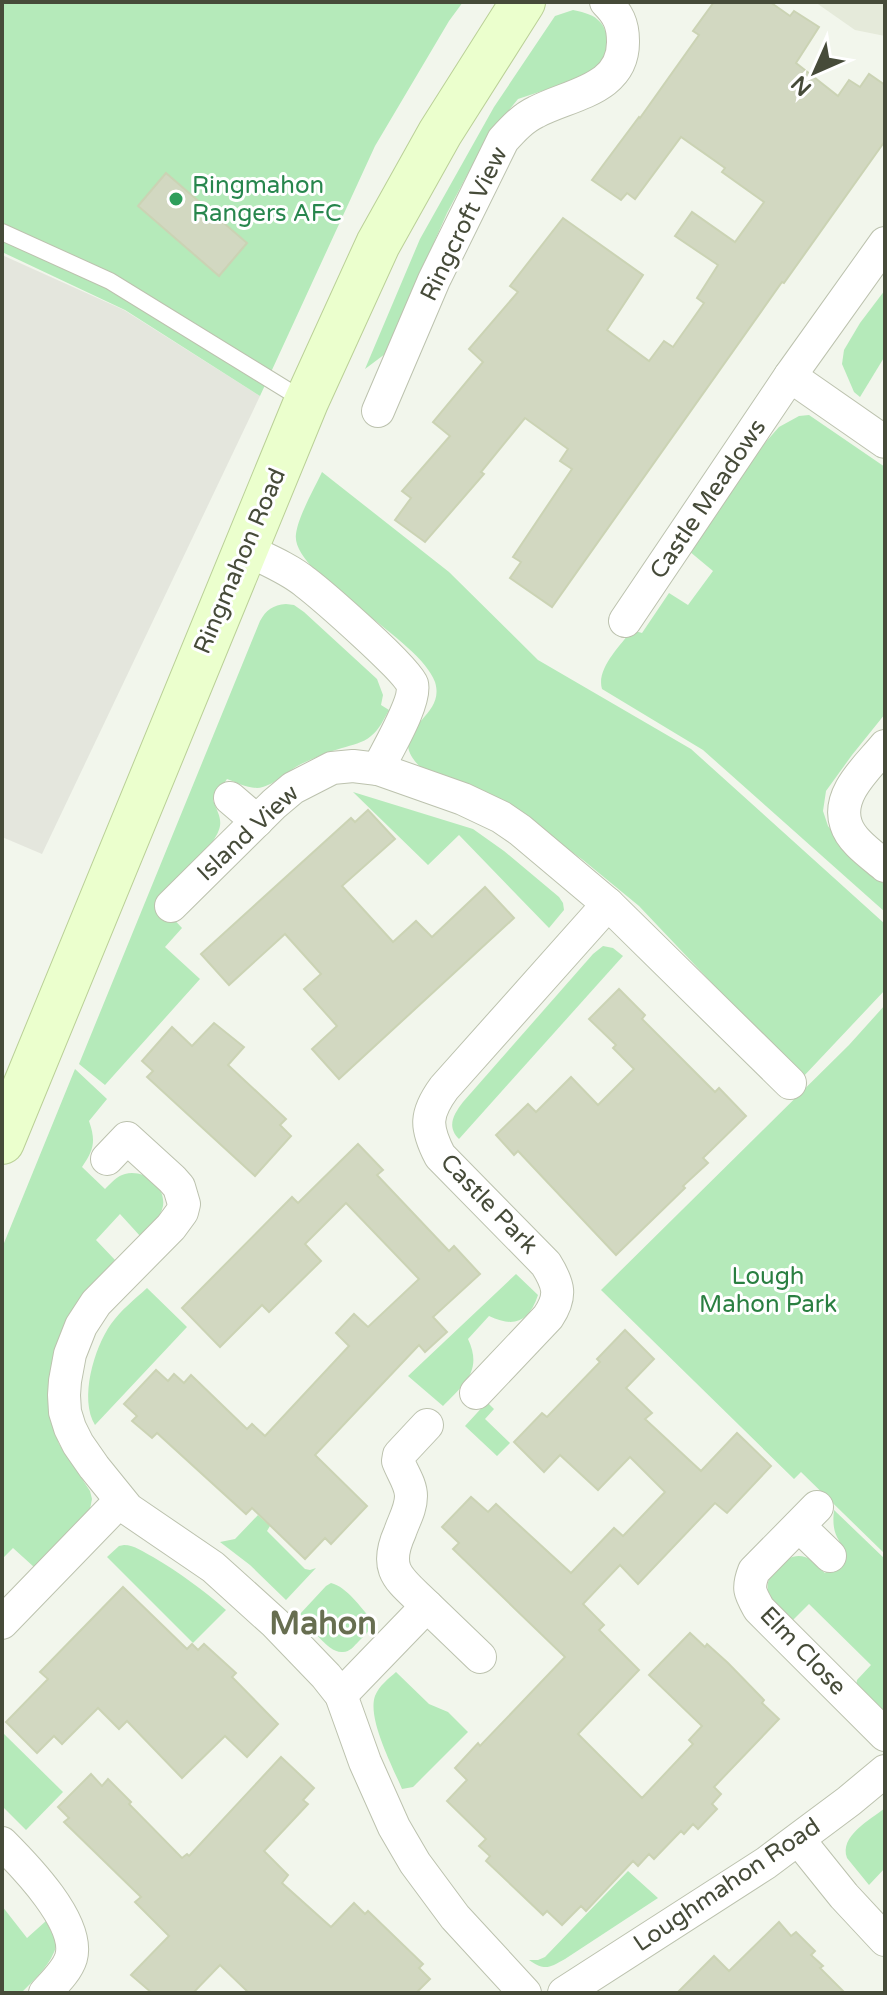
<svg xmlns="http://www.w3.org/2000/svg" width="887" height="1995" viewBox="0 0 887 1995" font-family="'Varela Round',sans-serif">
<rect width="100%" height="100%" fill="#f2f6ec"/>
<!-- residential -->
<polygon fill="#e5eada" points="815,2 885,2 885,36 855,30"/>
<!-- industrial -->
<polygon fill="#e4e6dd" points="2,255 124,310 260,396 42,854 2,837"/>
<!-- green -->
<g fill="#b5eaba">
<polygon points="2,2 463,2 449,21 375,146 260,396 125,310 2,252"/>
<path d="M573 10C599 15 605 22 610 48L596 73 518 99 505 115 484 143 447 213 385 354 365 369 420 239 494 107 555 16Z"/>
<polygon points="885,290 885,356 860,397 854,392 842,364 844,350 860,323"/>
<path d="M809 415 885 467V714L852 755 826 791 823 811 828 826 842 845 885 885V912L703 750 602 689C596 669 620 646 632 630L642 633 669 593 688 605 713 571 689 551 756 453 779 427 799 416Z"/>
<path d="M322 472 449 572 538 660 691 749 885 924V990L802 1078 639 906 583 860 551 837 429 775C373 729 448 723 435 682 420 638 290 575 296 534 298 517 314 489 322 472Z"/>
<path d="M286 604 294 605 304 612 377 679 383 695 381 705 389 710C384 719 379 730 371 736 363 743 352 745 342 748 328 752 314 758 301 764 287 771 273 787 257 788 246 788 236 782 227 779L213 800C220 818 225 823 213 841L156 900 182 928 165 947 200 979 105 1085 79 1064 260 621C266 610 273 605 286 604Z"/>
<polygon points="353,792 473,829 504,851 559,897 563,903 564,910 549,928 459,835 428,865"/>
<path d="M603 946 613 948 623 956 459 1139C446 1126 454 1114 463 1102L593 954Z"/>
<polygon points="885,1005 885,1554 801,1472 794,1479 601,1290 849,1045"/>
<path d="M75 1069 107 1099 89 1121C96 1141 94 1150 82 1167L105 1189C111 1183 117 1176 125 1174 144 1169 166 1186 163 1206 160 1219 150 1228 141 1237L120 1214 96 1240 115 1260 92 1286 49 1390 48 1410 59 1444 90 1491 92 1499 90 1509 34 1567 13 1548 2 1559V1248Z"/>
<path d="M516 1274 538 1295C529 1322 514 1328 489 1316L468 1339C483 1371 464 1384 443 1406L408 1376Z"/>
<path d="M147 1288 187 1327 95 1425C79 1399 94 1348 111 1324 121 1310 135 1299 147 1288Z"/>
<polygon points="487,1402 494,1409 485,1419 510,1443 497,1456 465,1426"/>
<path d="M834 1510 885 1559V1716L856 1686 857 1680 871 1665 809 1604 792 1621C783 1613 770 1604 768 1592 764 1574 787 1551 805 1557 812 1559 819 1568 825 1573L846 1551C835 1536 832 1530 834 1510Z"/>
<polygon points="258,1515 270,1526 267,1531 305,1569 310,1570 316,1568 286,1600 250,1565 220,1542 235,1539"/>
<path d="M124 1545C135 1545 143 1552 153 1557 180 1573 202 1589 226 1610L193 1643 107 1557 119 1546Z"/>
<path d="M331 1583C347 1587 361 1608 372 1620 371 1630 366 1634 359 1641 354 1646 350 1652 343 1652 328 1654 309 1624 300 1614L326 1586Z"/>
<path d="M396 1672 429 1704 448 1712 468 1732 413 1787 402 1789C393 1767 367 1719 375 1696 379 1686 388 1679 396 1672Z"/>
<polygon points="2,1732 63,1792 26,1830 2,1806"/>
<path d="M885 1808V1868L869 1885 847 1858C839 1836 870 1820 885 1808Z"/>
<path d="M628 1871 658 1898 565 1959C549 1968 545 1971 529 1960H538L545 1957Z"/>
<path d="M2 1906 27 1938 46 1921 57 1944C51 1965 36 1978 21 1993H2Z"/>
</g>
<!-- building -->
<g fill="#d2d8c1" stroke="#cbd3b4" stroke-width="2">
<polygon points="714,2 770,2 790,16 794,11 819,27 796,63 838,96 849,80 860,87 869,74 885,85 885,141 784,283 782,282 552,607 510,578 521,562 513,557 572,469 560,461 568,449 525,418 481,472 484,474 425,542 395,520 411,498 402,491 450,436 433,422 483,362 469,349 518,292 510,286 563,218 643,275 607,330 649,361 664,341 673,347 704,303 697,298 718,265 675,236 692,212 735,242 764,202 722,172 725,168 681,137 635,199 627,193 621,200 592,180 639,117 640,118 699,35 693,31"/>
<polygon points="166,173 247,243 219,276 138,206"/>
<polygon points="368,810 395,839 342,886 393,942 416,921 432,937 485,887 514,918 339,1079 312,1049 337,1026 304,989 321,974 285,934 229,985 201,954 351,818 355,822"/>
<polygon points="619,989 645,1015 642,1019 715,1092 719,1088 746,1116 703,1158 708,1163 683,1186 685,1188 616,1255 518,1151 514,1155 496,1135 528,1104 536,1112 571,1077 598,1105 634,1069 613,1048 616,1045 589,1019"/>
<polygon points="214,1023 244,1047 228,1065 286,1119 280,1125 291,1136 255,1176 147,1077 153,1071 142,1061 172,1027 192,1046"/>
<polygon points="358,1144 383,1170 377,1175 449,1251 454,1246 480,1274 433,1317 447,1332 425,1352 419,1345 315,1455 367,1506 331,1544 325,1538 305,1559 252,1508 246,1514 157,1433 152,1438 132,1421 137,1416 124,1404 156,1370 168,1381 174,1374 184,1383 191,1375 247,1429 252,1424 265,1436 349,1346 336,1333 354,1314 368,1327 419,1279 346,1203 305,1244 321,1261 269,1312 262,1305 220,1347 182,1308 292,1197 298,1203"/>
<polygon points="625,1330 654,1359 626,1388 652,1413 645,1419 701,1471 737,1433 771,1466 727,1513 715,1503 638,1584 620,1565 583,1604 604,1625 599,1630 639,1670 578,1734 642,1798 693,1744 689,1740 702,1726 649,1675 690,1633 705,1647 707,1644 728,1663 764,1700 762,1703 779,1719 714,1787 721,1794 712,1804 717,1809 698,1829 693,1824 684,1834 681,1831 654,1859 649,1854 638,1866 633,1861 586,1911 581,1906 562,1925 547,1911 543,1915 486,1861 490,1856 479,1846 486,1839 447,1801 467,1780 455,1768 478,1743 480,1746 565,1657 453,1549 459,1543 442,1527 471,1497 488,1512 496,1504 571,1573 614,1528 623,1536 665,1492 630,1457 598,1490 560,1455 544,1472 514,1442 542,1413 547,1417 600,1362 597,1359"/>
<polygon points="123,1587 187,1649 192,1644 198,1650 204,1644 236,1673 232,1677 278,1724 247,1757 225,1736 182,1778 127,1721 119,1729 98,1708 62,1744 54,1736 37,1753 6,1722 48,1679 40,1672"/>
<polygon points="281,1757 314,1788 303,1800 308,1804 264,1851 288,1875 282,1883 331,1927 354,1903 365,1914 368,1911 423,1964 419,1968 430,1979 416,1993 249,1993 220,1965 193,1993 152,1993 131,1975 169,1936 135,1902 141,1897 64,1822 69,1818 58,1807 91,1774 102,1786 108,1779 131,1802 129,1804 182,1858 187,1854 189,1856"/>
<polygon points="779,1922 791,1936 796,1932 815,1951 811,1955 823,1966 820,1968 845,1993 677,1993 714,1956 729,1971"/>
</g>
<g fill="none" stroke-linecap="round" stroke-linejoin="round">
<defs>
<polyline id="lane" points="2,232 110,281 305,401"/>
<g id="street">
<polyline points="790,376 885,442"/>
<path d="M378 411 434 280 503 140C513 129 523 118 536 112 570 94 624 90 623 41 623 24 618 14 606 2"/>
<path d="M245 549C265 559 288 568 305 582 322 595 408 670 412 684 417 701 386 752 378 769"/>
<polyline points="625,621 790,376 885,243"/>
<path d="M885 746C868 767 836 794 846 824 851 841 872 855 885 866"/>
<polyline points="230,798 257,821"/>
<polyline points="608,904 790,1083"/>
<path d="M171 906 274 804 293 788 332 768 353 766 378 769 463 799 501 817 520 830 608 904 444 1088C425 1114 425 1127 440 1156L546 1264C559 1285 562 1296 548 1317L476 1393"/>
<polyline points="107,1159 127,1138 172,1179 179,1187 184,1204 182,1212 171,1227 96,1303 81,1326 70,1354 65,1381 64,1395 65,1412 70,1428 78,1444 94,1467 128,1509 213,1567 275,1623 326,1676 341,1695 365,1762 394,1827 415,1863 455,1917 525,1993"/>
<path d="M817 1507 754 1571C747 1589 750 1593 759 1609L885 1735"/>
<polyline points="799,1526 830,1556"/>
<polyline points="427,1606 480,1657"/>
<polyline points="2,1623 120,1501"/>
<path d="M341 1695 427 1606C401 1580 382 1572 400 1532 404 1520 411 1509 411 1496 411 1484 402 1472 398 1461L399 1455 427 1425"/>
<polyline points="799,1840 844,1896 885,1940"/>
<path d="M2 1843C25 1866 81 1923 71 1958 67 1971 54 1983 45 1993"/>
<polyline points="564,1993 766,1863 849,1801 885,1771"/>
</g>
<polyline id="secondary" points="2,1142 306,402 378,244 440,133 523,2"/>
</defs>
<!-- lane casing -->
<use href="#lane" stroke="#bcc2ae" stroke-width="18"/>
<!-- street casing -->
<use href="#street" stroke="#bcc2ae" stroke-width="34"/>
<!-- secondary casing -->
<use href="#secondary" stroke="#bad097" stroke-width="46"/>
<!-- lane -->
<use href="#lane" stroke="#fff" stroke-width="16"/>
<!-- street -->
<use href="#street" stroke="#fff" stroke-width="32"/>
<!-- secondary -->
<use href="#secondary" stroke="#ebffcd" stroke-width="44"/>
</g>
<!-- markers -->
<circle fill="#2e9e5b" stroke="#fff" stroke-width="3" cx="176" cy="199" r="8"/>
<g text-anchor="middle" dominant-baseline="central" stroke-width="6" stroke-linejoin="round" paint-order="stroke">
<!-- leisure labels -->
<g font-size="24" fill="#27864d" stroke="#fff" text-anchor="start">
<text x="192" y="185">Ringmahon<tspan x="192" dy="28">Rangers AFC</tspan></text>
</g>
<!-- street labels -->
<g font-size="24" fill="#464b39" stroke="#fff">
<text transform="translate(464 224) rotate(-64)">Ringcroft View</text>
<text transform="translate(708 499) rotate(-56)">Castle Meadows</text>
<text transform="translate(240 561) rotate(-67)">Ringmahon Road</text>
<text transform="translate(248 833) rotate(-43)">Island View</text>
<text transform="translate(489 1204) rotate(46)">Castle Park</text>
<text transform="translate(803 1651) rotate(46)">Elm Close</text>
<text transform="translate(727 1885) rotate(-34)">Loughmahon Road</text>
</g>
<!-- park labels -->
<g font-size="24" fill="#2a7f41" stroke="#fff">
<text x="768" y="1276">Lough<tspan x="768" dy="28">Mahon Park</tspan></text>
</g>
<!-- district labels -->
<g font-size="32" font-weight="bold" fill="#676e50" stroke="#fff">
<text x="323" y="1624">Mahon</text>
</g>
</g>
<!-- border -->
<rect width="887" height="1995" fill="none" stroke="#464b39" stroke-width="8"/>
<!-- north arrow -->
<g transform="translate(815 72) rotate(225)" stroke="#ffffff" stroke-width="6" paint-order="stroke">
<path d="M0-6L14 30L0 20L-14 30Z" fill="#464b39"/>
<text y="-12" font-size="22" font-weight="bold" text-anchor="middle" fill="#464b39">N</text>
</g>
</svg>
